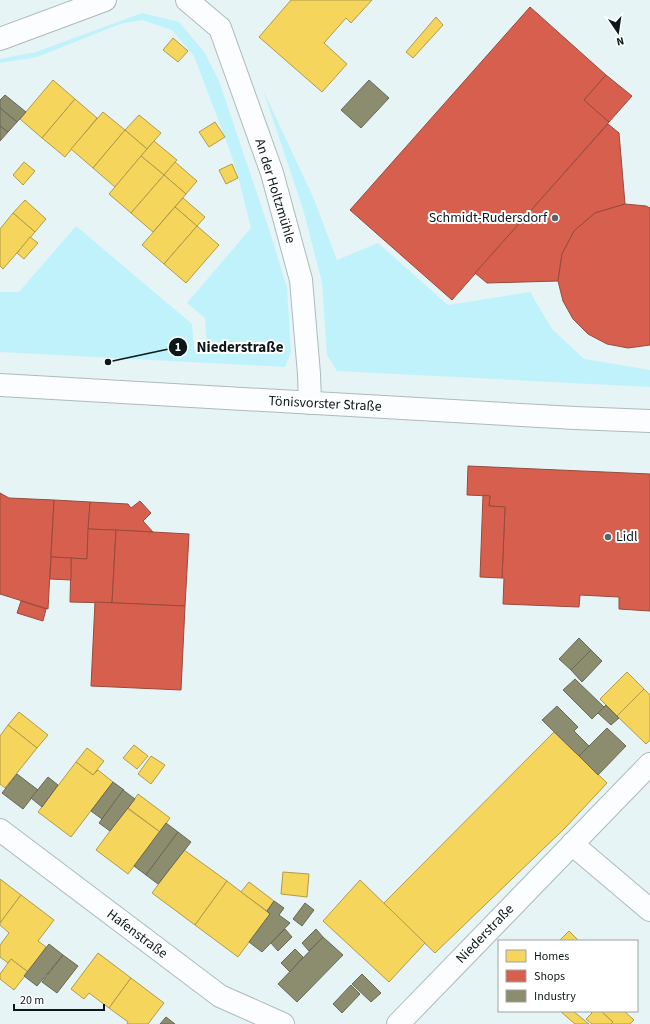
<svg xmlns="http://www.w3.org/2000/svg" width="650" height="1024" viewBox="0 0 650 1024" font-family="'Source Sans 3',sans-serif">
<rect width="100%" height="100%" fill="#e6f4f6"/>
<!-- green -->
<g fill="#bff2fa">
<polygon points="142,13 179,22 205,53 219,81 269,229 287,288 291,352 285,367 0,352 0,292 19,292 76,226 192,324 194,350 207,350 205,318 187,303 251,228 238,176 230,151 194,56 172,30 142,20 120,24 37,57 0,63 0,59 36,52"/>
<polygon points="263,90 313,197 337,260 378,243 448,305 530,292 552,329 584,359 650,370 650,387 337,371 327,355 322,282 303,209"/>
</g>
<!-- homes -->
<g fill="#f6d55c" stroke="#b09c48">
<polygon points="291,0 372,0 351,23 346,18 324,43 347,64 322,92 259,37"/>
<polygon points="436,17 443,25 413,58 406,52"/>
<polygon points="173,38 188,51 178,62 163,50"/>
<polygon points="53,80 75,99 42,138 20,119"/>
<polygon points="75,99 97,118 65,157 42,138"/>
<polygon points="103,112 125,130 93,168 71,149"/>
<polygon points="139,115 161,133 147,149 125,130"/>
<polygon points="215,122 225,137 209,147 199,132"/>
<polygon points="125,130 147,149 115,187 93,168"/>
<polygon points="154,141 177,160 164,175 141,156"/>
<polygon points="141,156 164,175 131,213 109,194"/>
<polygon points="24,162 35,171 23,185 13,175"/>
<polygon points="175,162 197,181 186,194 164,175"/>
<polygon points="232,164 238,178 226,184 219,170"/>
<polygon points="164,175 186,194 153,232 131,213"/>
<polygon points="183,198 205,217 197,226 175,207"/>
<polygon points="25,200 46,219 35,232 13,213"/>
<polygon points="175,207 197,226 164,264 142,245"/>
<polygon points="13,213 35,232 3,269 0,266 0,229"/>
<polygon points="197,226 219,245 186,283 164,264"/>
<polygon points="30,237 38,243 24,259 17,253"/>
<polygon points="627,672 644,689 617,716 600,699"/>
<polygon points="644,689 650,695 650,740 646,744 617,716"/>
<polygon points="19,712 48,735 37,748 8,725"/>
<polygon points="8,725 37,748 5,788 0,784 0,736"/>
<polygon points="554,732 607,783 565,828 435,953 383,904"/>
<polygon points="134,745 148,756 137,769 123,758"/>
<polygon points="87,748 104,761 93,775 76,762"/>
<polygon points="151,756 165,765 151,784 138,774"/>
<polygon points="76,762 93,775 98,770 113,782 71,837 38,812"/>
<polygon points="138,794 170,818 160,832 128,808"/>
<polygon points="127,808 160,832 128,874 96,850"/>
<polygon points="184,850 227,881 195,925 152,893"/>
<polygon points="283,872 309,874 307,897 281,894"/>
<polygon points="0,879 21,895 0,923"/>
<polygon points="360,880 425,943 389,982 323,921"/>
<polygon points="227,881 270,914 238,957 195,925"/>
<polygon points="249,882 274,901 267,911 241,892"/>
<polygon points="21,895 54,920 38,941 46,947 28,972 11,959 8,963 0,957 0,945 9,933 0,925 0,923"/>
<polygon points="569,931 579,941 559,941"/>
<polygon points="98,953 131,978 109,1008 89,993 84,999 71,989"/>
<polygon points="11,959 28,972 14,990 0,979 0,974"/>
<polygon points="131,978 164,1003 148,1024 127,1024 128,1022 109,1008"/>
<polygon points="560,1011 573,1011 589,1024 575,1024"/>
<polygon points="590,1011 601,1011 613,1022 611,1024 592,1024 586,1019 592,1013"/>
<polygon points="601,1011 624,1011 634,1020 630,1024 611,1024 613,1022"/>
</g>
<!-- shops -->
<g fill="#d6604d" stroke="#994a3e">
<polygon points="530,7 606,75 584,100 609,122 452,300 350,210"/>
<polygon points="606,75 632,96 609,122 584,100"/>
<polygon points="608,124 619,133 625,204 595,213 574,231 562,254 558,281 487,283 475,273"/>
<polygon points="625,204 646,206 650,208 650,345 628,348 607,344 588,334 573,319 563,301 558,281 562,254 574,231 595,213"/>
<polygon points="468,466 650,474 650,611 619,609 619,597 580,595 579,607 503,604 504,578 502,578 505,507 489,506 490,496 467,495"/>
<polygon points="0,493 9,498 54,500 48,609 0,594"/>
<polygon points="483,495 490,496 489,506 505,507 502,578 480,577"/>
<polygon points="54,500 90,502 87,559 51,557"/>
<polygon points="140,501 151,513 143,521 153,532 88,529 90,502 128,504 131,508"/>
<polygon points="88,529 116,530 112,603 70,602 71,558 87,559"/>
<polygon points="116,530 189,534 185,606 112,603"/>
<polygon points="51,557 71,558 71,580 50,579"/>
<polygon points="21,601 46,609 43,621 17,613"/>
<polygon points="95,602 185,606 181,690 91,686"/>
</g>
<!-- industry -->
<g fill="#8c8c6e" stroke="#666955">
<polygon points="369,80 389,98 361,128 341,110"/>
<polygon points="5,95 26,112 17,122 0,108 0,100"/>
<polygon points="0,108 17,122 8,132 0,126"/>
<polygon points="0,126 8,132 0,141"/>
<polygon points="579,638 591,650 571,670 559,659"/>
<polygon points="591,650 602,661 582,682 571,670"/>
<polygon points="575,679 604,707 592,719 563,690"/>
<polygon points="606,705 619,718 611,725 598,713"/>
<polygon points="557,706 578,727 574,731 589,746 579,756 542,720"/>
<polygon points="607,728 626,746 598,775 579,756"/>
<polygon points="17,774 38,790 23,809 2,793"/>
<polygon points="48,777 58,785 42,807 31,798"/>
<polygon points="113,782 124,790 102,819 91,811"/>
<polygon points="123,790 135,799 110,831 99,823"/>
<polygon points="166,823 178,832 146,875 134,866"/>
<polygon points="178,832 191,842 158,884 146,875"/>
<polygon points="274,901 284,908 279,915 290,923 262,952 249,942 270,914 267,911"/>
<polygon points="305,903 314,910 302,926 293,919"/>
<polygon points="285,929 292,937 278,951 271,943"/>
<polygon points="316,929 323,937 309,951 302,943"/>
<polygon points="323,937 343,955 297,1002 278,984"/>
<polygon points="49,944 63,955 37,986 24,976"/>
<polygon points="295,949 303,957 290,972 281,963"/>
<polygon points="63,955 78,966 57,993 42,982"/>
<polygon points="362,974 381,993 371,1002 352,984"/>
<polygon points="351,985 360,994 342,1013 333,1004"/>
<polygon points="166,1017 175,1024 160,1024"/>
</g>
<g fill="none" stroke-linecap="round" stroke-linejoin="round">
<defs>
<g id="street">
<polyline points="187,0 220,28 272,173 301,280 309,374 310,403"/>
<polyline points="0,39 105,0"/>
<polyline points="0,830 220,996 283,1024"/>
<polyline points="572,844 650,910"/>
<polyline points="398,1024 650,764"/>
</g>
<polyline id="secondary" points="0,385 575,418 650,421"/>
</defs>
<!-- street casing -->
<use href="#street" stroke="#adbabc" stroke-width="24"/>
<!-- secondary casing -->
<use href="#secondary" stroke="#adbabc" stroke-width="24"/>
<!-- street -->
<use href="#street" stroke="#fbfdfe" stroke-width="22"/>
<!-- secondary -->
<use href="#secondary" stroke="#fbfdfe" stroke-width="22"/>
</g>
<!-- markers -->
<g fill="#586567" stroke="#fff" stroke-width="1.5">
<circle cx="555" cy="218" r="4"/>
<circle cx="608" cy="537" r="4"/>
</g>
<g text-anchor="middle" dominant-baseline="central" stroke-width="4" stroke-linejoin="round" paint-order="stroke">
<!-- street labels -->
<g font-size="14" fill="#0c181a" stroke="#fff">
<text transform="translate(275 191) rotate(73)">An der Holtzmühle</text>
<text transform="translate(325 404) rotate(3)">Tönisvorster Straße</text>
<text transform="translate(137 934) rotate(37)">Hafenstraße</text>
<text transform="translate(485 934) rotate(-46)">Niederstraße</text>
</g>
<!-- poi labels -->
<g font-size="14" fill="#0c181a" stroke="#fff" text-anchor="end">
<text x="547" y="218">Schmidt-Rudersdorf</text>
<text x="616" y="537" text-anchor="start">Lidl</text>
</g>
</g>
<!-- callouts -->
<path fill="none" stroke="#0c181a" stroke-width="1.5" d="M108 362L178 347"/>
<g fill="#0c181a" stroke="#fff" stroke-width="1.5">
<circle cx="108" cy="362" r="4"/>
<circle cx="178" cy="347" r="10"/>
</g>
<g font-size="12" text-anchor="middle" font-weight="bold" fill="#fff">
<text x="178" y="351">1</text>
</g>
<g font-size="15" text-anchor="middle" font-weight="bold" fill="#0c181a" stroke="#fff" stroke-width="4" stroke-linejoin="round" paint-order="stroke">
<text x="240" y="352">Niederstraße</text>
</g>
<!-- legend -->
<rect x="498" y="940" width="140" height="72" fill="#ffffff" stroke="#9ea3a3"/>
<rect x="506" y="950" width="20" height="12" fill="#f6d55c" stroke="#9ea3a3"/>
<text x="534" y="960" font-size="12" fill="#0c181a">Homes</text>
<rect x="506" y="970" width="20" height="12" fill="#d6604d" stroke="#9ea3a3"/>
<text x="534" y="980" font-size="12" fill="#0c181a">Shops</text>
<rect x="506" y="990" width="20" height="12" fill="#8c8c6e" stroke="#9ea3a3"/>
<text x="534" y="1000" font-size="12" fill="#0c181a">Industry</text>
<!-- north arrow -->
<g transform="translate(618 32) rotate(167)" stroke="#ffffff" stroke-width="3" paint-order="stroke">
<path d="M0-3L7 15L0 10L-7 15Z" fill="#0c181a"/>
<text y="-6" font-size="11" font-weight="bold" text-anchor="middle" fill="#0c181a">N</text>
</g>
<!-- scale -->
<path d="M14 1004v6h90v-6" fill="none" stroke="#0c181a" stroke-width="2"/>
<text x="20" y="1004" font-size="12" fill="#0c181a" stroke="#ffffff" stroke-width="3" paint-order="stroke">20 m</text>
</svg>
